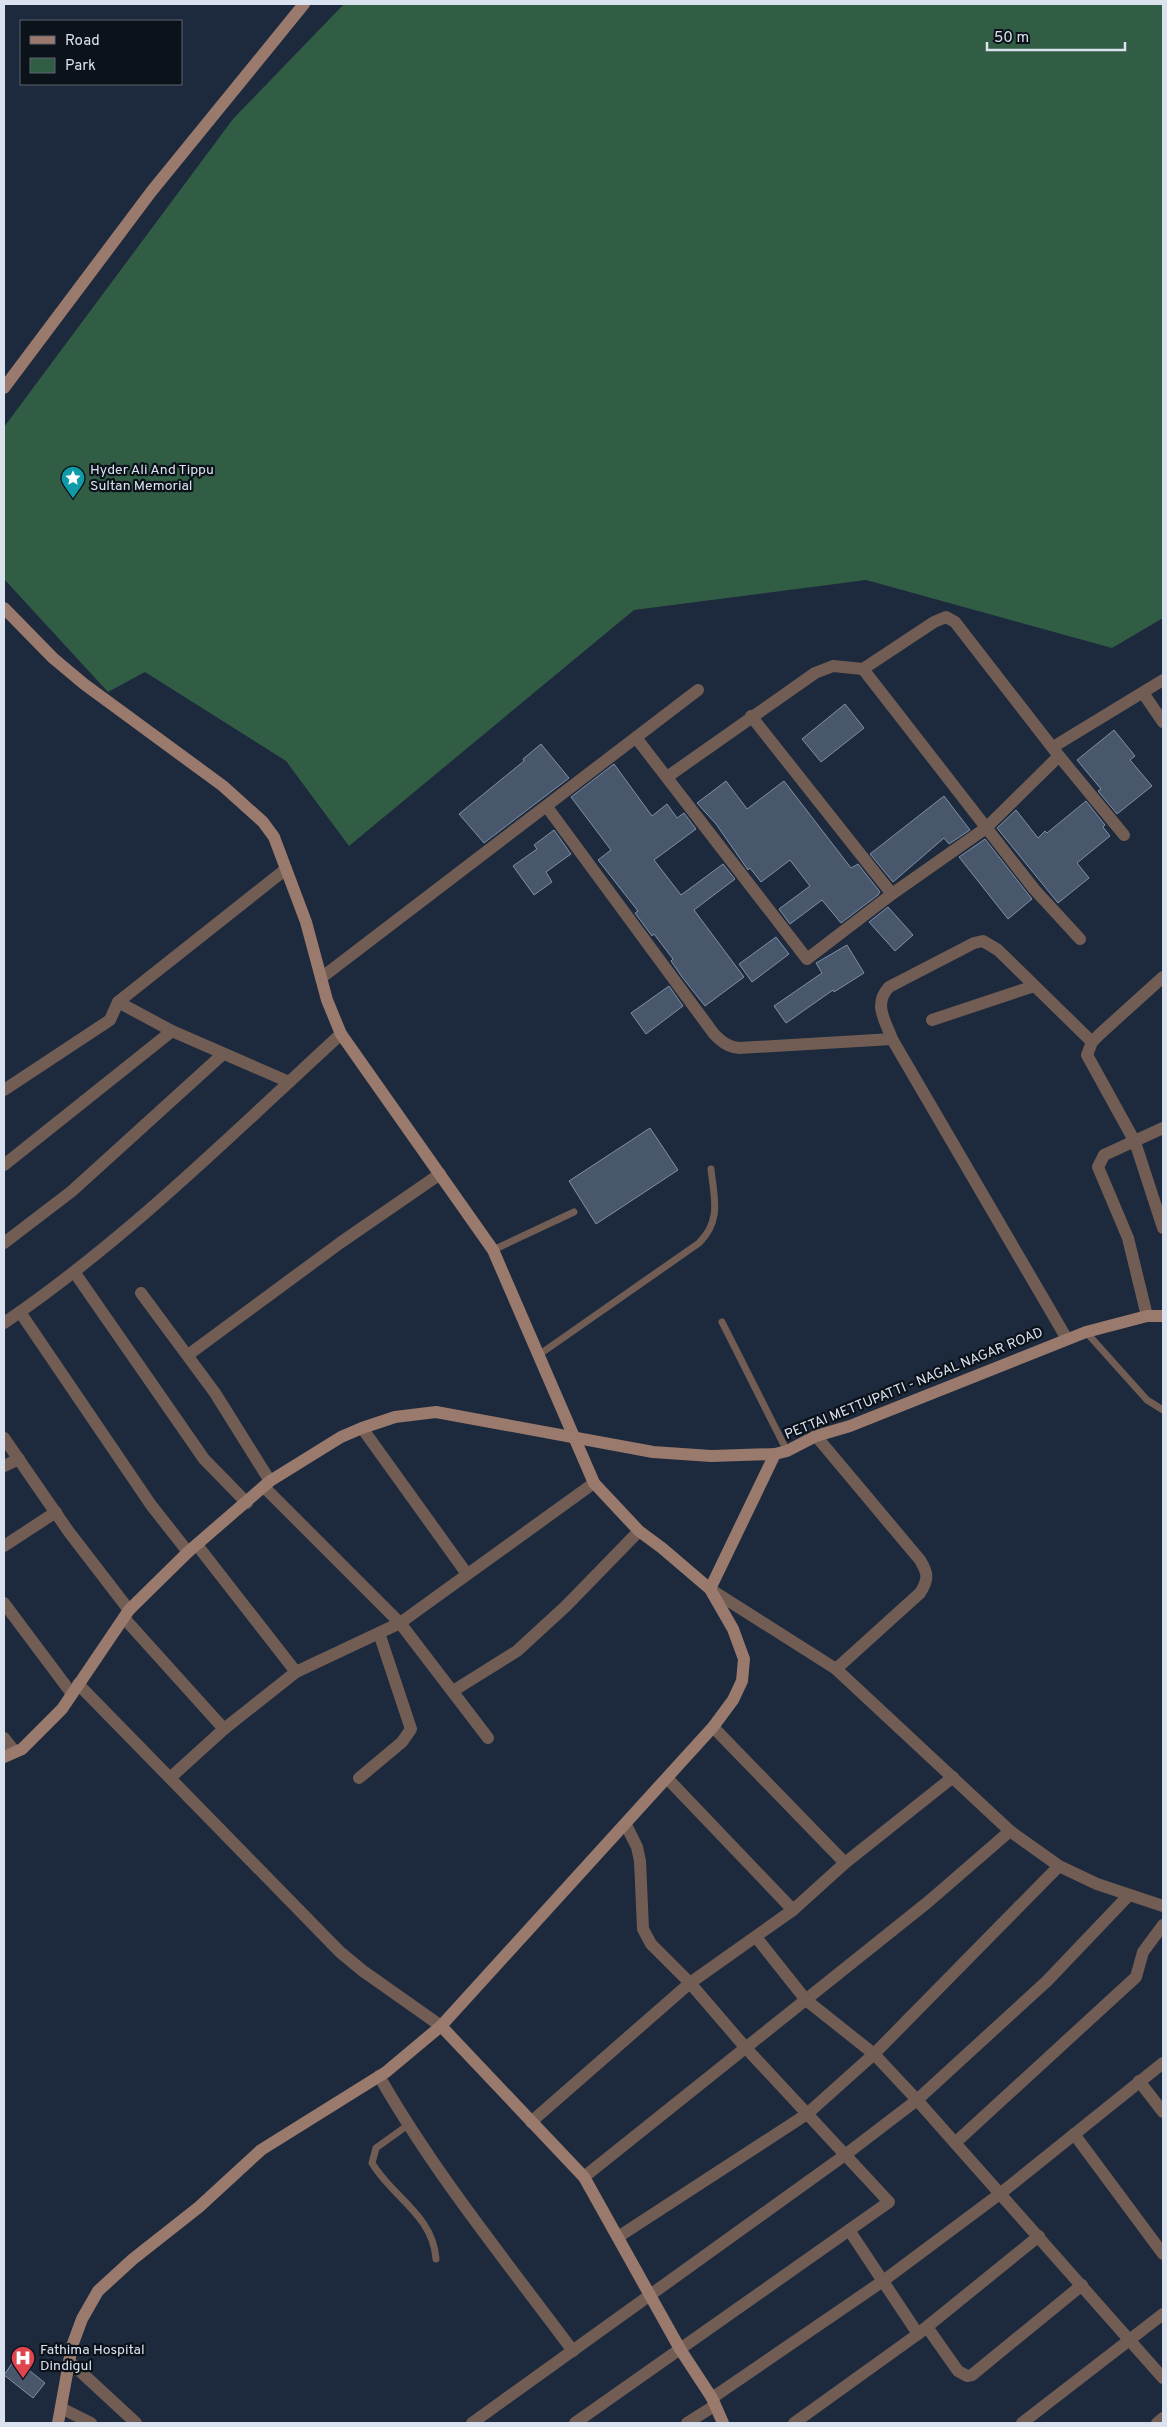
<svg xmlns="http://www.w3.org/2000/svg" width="1167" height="2427" viewBox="0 0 1167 2427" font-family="Overpass,sans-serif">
<rect width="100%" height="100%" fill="#1d293c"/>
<!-- green -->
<polygon fill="#315d45" points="344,4 1163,4 1163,618 1112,648 866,580 634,610 349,846 286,761 145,672 108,692 4,579 4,427 233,119"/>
<!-- building -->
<g fill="#49576c" stroke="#7f8fa5">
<polygon points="845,704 864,728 821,762 802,739"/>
<polygon points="1114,730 1135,756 1130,760 1152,786 1117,814 1098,791 1101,789 1077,760"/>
<polygon points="541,744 569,778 484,843 459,814 524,761 523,759"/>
<polygon points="614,764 652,816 667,804 677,818 684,813 696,829 654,860 681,895 723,864 735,879 694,910 744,977 705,1006 682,977 671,961 673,959 654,934 652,936 635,913 638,911 598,860 611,850 571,797"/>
<polygon points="726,781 747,809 784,781 851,868 858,864 880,892 878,895 841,923 822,900 790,924 779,909 810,886 790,860 761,882 750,868 748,870 716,824 697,803"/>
<polygon points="944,796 970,830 949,844 944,838 893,882 870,854"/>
<polygon points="1086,801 1105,825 1103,827 1110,836 1077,863 1089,878 1058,903 997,828 1016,810 1038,838 1045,831 1047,833"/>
<polygon points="554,830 571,854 546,872 552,882 534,895 513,866 537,849 534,845"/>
<polygon points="985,839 1032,899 1008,919 959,857"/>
<polygon points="888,907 913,935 895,951 869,922"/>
<polygon points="776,937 789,954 752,982 739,964"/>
<polygon points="847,945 864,973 834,992 833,990 786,1023 774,1006 822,973 816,963"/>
<polygon points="669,986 683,1006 646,1034 631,1013"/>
<polygon points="650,1128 678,1170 596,1224 569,1181"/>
<polygon points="15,2359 45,2383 33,2398 4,2375"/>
</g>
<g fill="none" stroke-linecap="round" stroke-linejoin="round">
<!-- lane -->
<g stroke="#715d54" stroke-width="7">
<polyline points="493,1250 574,1212"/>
<polyline points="722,1322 787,1451"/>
<polyline points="1086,1332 1147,1400 1163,1410"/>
<path d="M540 1354 699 1243C722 1220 714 1198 711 1169"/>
<path d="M408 2125 376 2148 372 2163C392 2197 433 2215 436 2259"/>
</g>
<!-- street -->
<g stroke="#715d54" stroke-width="12">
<polyline points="863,669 1034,889 1080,939"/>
<polyline points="1143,693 1163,722"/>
<polyline points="751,716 892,894"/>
<polyline points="637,739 807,959 892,894 986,828 1059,756"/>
<polyline points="1053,747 1163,680"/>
<polyline points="667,777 815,673 833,666 863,669 934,622 946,617 955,622 1059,756 1124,835"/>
<path d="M547 807 714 1034C722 1042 728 1047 739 1048L892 1039 1067 1339"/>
<polyline points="1163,977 1101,1033 1092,1042 1087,1055 1135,1142 1163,1228"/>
<polyline points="321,978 698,690"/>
<polyline points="118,1002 172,1031 289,1082"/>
<polyline points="932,1020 1034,986"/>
<path d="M892 1039C885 1020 873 1004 889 987L974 943 983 941 998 950 1092 1042"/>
<polyline points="4,1090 110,1020 118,1002 286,869"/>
<polyline points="4,1165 172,1031"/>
<polyline points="4,1243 72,1191 223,1054"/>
<polyline points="75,1273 204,1459 247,1503"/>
<polyline points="141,1293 215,1393 270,1481"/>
<polyline points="20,1312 151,1505 188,1552"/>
<polyline points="1147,1316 1128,1238 1098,1167 1104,1155 1163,1128"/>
<path d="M4 1323C126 1240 232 1134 341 1034"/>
<polyline points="188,1355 340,1243 440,1174"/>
<polyline points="362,1428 467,1574"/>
<path d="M816 1436 920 1560C928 1573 929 1579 920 1593L836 1669"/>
<polyline points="4,1438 69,1532 129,1610"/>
<polyline points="4,1466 19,1459"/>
<polyline points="264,1487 400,1623 488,1738"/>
<polyline points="197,1545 296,1672"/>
<polyline points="4,1546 56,1512"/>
<polyline points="710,1589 836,1669 1010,1831 1059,1866 1097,1884 1163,1906"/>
<polyline points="4,1603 72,1694"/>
<polyline points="124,1618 224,1729"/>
<polyline points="78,1684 340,1952 363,1971 441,2026"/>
<polyline points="453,1691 517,1651 566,1606 639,1531"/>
<polyline points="713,1727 845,1863"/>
<polyline points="4,1738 15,1752"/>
<polyline points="170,1778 224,1729 296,1672 400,1623 594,1483"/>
<polyline points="359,1778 402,1742 411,1729 379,1633"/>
<polyline points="667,1778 793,1910"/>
<polyline points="1129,1895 1047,1981 917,2100 1163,2378"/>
<path d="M379 2076C435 2174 506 2261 573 2351"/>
<polyline points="1139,2081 1163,2112"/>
<polyline points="531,2122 690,1983 793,1910 845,1863 953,1777"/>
<polyline points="1074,2134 1163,2254"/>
<polyline points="955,2143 1136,1977 1143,1952 1163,1925"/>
<polyline points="584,2177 928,1902 1010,1831"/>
<polyline points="849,2230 918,2334"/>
<polyline points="618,2237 807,2114 874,2054 806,2000 756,1937"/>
<polyline points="927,2327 958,2371 967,2376 972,2375 1082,2285"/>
<polyline points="69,2361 136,2423"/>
<polyline points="712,2398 883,2281 1001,2193 1163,2063"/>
<polyline points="61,2408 91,2423"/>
<polyline points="472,2423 845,2155 917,2100 874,2054 1059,1866"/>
<polyline points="575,2423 889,2202 745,2047 690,1983 651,1944 643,1929 640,1861 637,1847 626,1825"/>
<polyline points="687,2423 714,2406"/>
<polyline points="794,2423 918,2334 1039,2236"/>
<polyline points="1022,2423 1163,2314"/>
<polyline points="1157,2423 1163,2418"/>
</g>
<!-- secondary -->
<g stroke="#997a6c" stroke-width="12">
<polyline points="4,388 151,192 304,4"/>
<polyline points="4,608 53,658 84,684 223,786 263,822 274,837 306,922 327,1000 341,1034 493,1250 594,1483 639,1531 662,1548 710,1589 733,1629 744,1659 742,1681 733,1700 713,1727 441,2026 386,2072 261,2150 199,2207 133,2259 98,2291 82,2319 72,2346 58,2423"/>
<polyline points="710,1589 775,1454"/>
<polyline points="4,1757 22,1749 62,1709 129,1610 188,1552 270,1481 341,1437 362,1428 395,1417 436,1412 653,1452 711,1456 775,1454 787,1451 816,1436 850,1426 1086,1332 1147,1316 1163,1316"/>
<polyline points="441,2026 584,2177 680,2349 712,2398 723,2423"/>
</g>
</g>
<!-- icons -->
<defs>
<symbol id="sight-pin" viewBox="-11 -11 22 30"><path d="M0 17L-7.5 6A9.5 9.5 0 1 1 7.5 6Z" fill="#0f9aa8" stroke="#0c121a"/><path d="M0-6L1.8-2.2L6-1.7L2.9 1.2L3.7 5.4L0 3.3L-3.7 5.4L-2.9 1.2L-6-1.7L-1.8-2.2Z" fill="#fff"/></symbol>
<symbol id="hospital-pin" viewBox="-11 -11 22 30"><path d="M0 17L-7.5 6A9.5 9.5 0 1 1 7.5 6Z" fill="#e0444e" stroke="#0c121a"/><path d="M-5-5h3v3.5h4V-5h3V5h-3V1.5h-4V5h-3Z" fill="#fff"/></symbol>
</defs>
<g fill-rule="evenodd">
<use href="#sight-pin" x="59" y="464" width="28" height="38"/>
<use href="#hospital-pin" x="9" y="2344" width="28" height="38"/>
</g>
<g text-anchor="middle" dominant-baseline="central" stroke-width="4.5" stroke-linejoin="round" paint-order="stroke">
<!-- poi labels -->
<g font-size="14" fill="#d9e2ee" stroke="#0c121a" text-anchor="start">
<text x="90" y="470">Hyder Ali And Tippu<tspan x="90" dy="16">Sultan Memorial</tspan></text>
<text x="40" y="2350">Fathima Hospital<tspan x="40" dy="16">Dindigul</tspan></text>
</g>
<!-- street labels -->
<g font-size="14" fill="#d9e2ee" stroke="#0c121a">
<text transform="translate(914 1384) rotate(-22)">PETTAI METTUPATTI - NAGAL NAGAR ROAD</text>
</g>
</g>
<!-- border -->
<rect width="1167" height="2427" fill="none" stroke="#d9e2ee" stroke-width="10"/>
<!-- legend -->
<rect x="20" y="20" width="162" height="65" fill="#0c121a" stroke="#5e656f"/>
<rect x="30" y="36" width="25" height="8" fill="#997a6c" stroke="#5e656f"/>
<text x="65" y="45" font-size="15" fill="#d9e2ee">Road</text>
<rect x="30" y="58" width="25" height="15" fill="#315d45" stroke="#5e656f"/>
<text x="65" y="70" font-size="15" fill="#d9e2ee">Park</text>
<!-- scale -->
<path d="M987 42v8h138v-8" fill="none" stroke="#d9e2ee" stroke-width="2.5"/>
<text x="994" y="42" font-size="15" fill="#d9e2ee" stroke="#0c121a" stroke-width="4" paint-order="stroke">50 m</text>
</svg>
